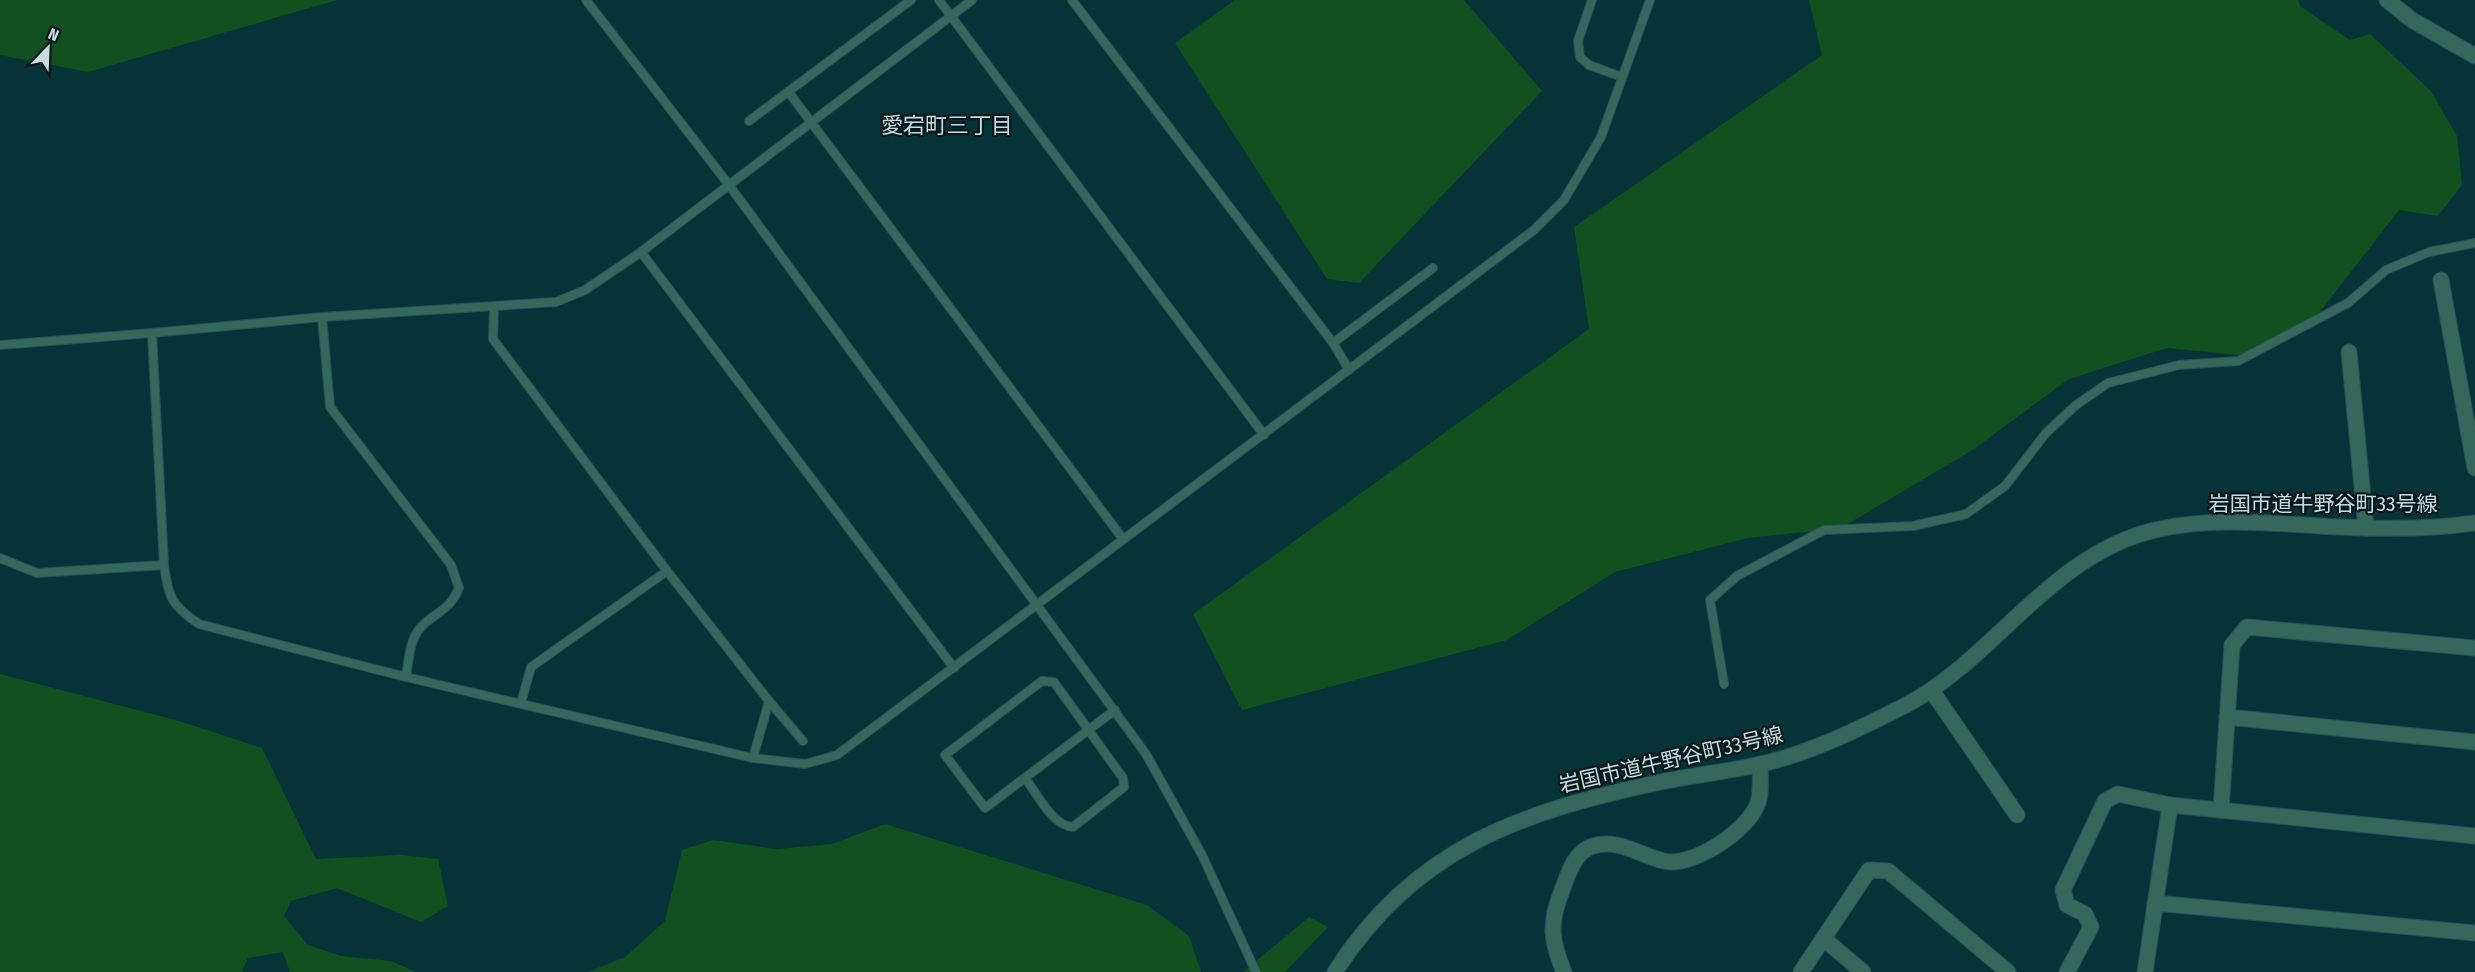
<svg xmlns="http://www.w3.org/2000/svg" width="2475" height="972" viewBox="0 0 2475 972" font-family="'Fira Sans Condensed','Noto Sans JP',sans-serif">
<rect width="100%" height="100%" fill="#063338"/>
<!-- green -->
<g fill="#12501f">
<polygon points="0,0 337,0 88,72 0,55"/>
<polygon points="1235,0 1464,0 1542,91 1359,283 1327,279 1175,43"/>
<polygon points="1809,0 2298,0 2300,6 2350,40 2370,34 2431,91 2457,136 2462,185 2438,216 2399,210 2305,331 2240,355 2167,348 2069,379 1971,451 1841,528 1748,538 1615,572 1507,640 1242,710 1193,614 1589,329 1574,227 1822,55"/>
<polygon points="0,674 179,721 262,748 316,859 400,855 438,859 448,906 421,922 337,888 291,901 284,916 308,945 341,956 391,961 416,972 290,972 283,952 248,958 242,972 0,972"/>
<polygon points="885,824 1147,905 1189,936 1201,972 588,972 625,957 665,921 682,850 713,840 777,849 832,844"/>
<polygon points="1309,917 1328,927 1285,972 1243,972"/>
</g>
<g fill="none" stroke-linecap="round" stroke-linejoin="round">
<defs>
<g id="service">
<polyline points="586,0 729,185 1146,754 1202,855 1256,972"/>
<polyline points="939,0 1264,435"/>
<path d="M972 0 641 252 585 290 556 302 322 317 152 333 164 565C168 597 172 606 199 624L406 677 753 758 805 764 837 755C1071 581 1302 405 1534 230L1564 200 1601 137 1650 0"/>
<polyline points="1072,0 1333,343 1349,370"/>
<polyline points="1592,0 1578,41 1580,57 1589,65 1622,77"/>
<polyline points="790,94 1123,539"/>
<polyline points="749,121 911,0"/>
<polyline points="641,252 954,668"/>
<polyline points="494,307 493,339 667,571 769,701 753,758"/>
<path d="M322 317 330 407 451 565 459 588C450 609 440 610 424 624 409 637 409 659 406 677"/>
<polyline points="1333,343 1433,268"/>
<polyline points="0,345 152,333"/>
<polyline points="0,558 37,573 164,565"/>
<polyline points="1724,684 1710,600 1737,576 1824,530 1913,526 1966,514 2005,486 2046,433 2076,405 2108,383 2179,365 2238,361 2348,303 2386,270 2429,252 2475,243"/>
<polyline points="769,701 803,741"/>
<polyline points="521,703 531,667 667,571"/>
<path d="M1025 778C1036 792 1053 827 1073 827L1124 787 1123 778 1054 682 1042 681 945 755 985 808 1115 710"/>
</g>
<g id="minor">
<polyline points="2387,0 2412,20 2475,56"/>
<polyline points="2441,280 2475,468"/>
<polyline points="2349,352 2366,528"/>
<polyline points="1932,691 2017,815"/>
<polyline points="2227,717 2475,742"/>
<polyline points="2221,810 2232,645 2247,627 2475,648"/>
<polyline points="2155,903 2475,933"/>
<polyline points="1824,939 1863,972"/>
<path d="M1564 972C1551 941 1549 924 1561 893 1568 876 1573 852 1593 846 1618 838 1641 856 1664 861 1692 868 1747 831 1757 805 1762 794 1760 777 1760 764"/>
<polyline points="1801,972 1869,870 1888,871 2008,972"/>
<polyline points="2067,972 2091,927 2085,914 2067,905 2063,890 2105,801 2118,794 2170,805 2475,836"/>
<polyline points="2145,972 2170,805"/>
</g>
<path id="tertiary" d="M1335 972C1414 848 1521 812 1656 783 1690 776 1724 772 1757 765 1809 754 1859 729 1906 705 1994 659 2050 555 2155 530 2224 514 2296 527 2366 528 2402 529 2440 528 2475 523"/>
</defs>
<!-- service casing -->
<use href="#service" stroke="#295156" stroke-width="10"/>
<!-- minor casing -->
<use href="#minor" stroke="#295156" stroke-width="17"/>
<!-- tertiary casing -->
<use href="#tertiary" stroke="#295156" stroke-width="17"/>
<!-- service -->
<use href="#service" stroke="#35675b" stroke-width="8"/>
<!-- minor -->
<use href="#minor" stroke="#35675b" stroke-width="15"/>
<!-- tertiary -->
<use href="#tertiary" stroke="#35675b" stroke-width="15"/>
</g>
<g text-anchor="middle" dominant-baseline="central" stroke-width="4.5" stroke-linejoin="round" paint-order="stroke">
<!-- street labels -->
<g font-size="21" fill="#c6dcde" stroke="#07181a">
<text x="2323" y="504">岩国市道牛野谷町33号線</text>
<text transform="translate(1671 760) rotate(-13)">岩国市道牛野谷町33号線</text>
</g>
<!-- neighbourhood labels -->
<g font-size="22" fill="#c6dcde" stroke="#07181a">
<text x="947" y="125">愛宕町三丁目</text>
</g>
</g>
<!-- north arrow -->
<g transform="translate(48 48) rotate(23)" stroke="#07181a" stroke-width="4.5" paint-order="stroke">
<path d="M0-4.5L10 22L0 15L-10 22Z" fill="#c6dcde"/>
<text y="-9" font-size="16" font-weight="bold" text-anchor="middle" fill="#c6dcde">N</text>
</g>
</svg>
